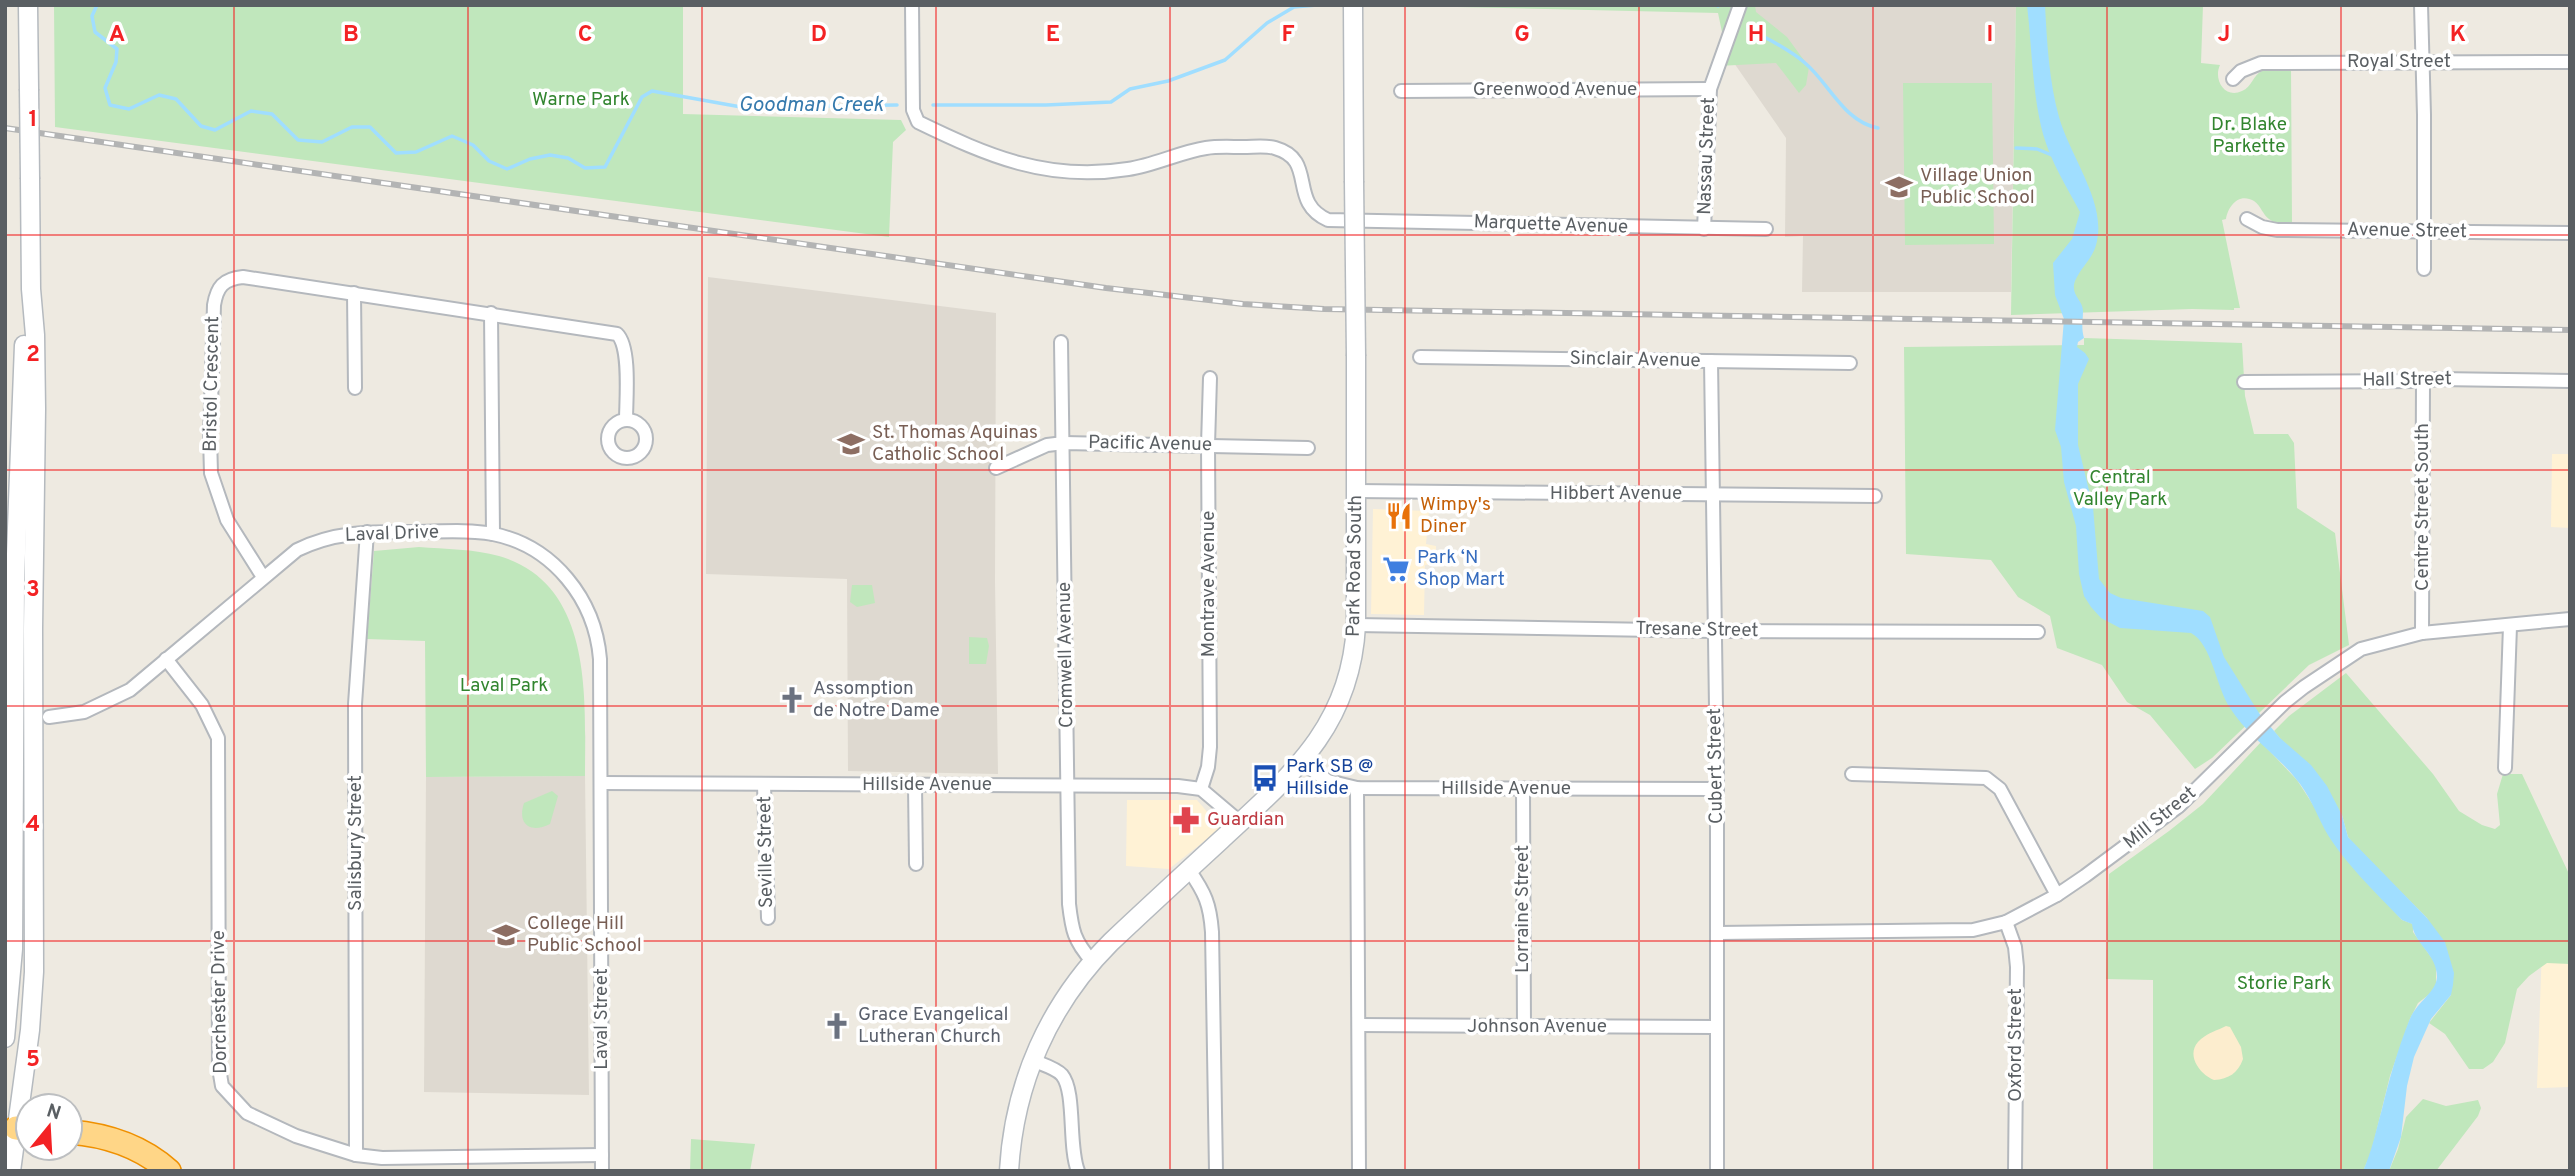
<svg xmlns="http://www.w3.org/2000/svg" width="2575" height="1176" viewBox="0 0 2575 1176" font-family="Overpass,sans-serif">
<rect width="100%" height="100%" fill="#eeeae1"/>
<!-- commercial -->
<g fill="#fff2d5">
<polygon points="2552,454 2570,454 2570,528 2551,527"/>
<polygon points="1373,509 1429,511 1426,544 1436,546 1436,564 1425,565 1424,615 1371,614"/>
<polygon points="1127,800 1197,800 1221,828 1169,869 1126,866"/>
<polygon points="2570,944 2570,1087 2537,1088 2542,948"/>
</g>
<!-- education -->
<g fill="#ded9d0">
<polygon points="1755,5 2016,5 2011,292 1802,292 1803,236 1785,237 1786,138 1734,63"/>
<polygon points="708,277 996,313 995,582 998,774 848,771 847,579 706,574"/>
<polygon points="585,776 589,1095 424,1092 426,777"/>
</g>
<!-- green -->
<g fill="#c0e7bc">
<polygon points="54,5 683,5 683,114 901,120 906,130 893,142 889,237 55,127"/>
<polygon points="1455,5 1755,5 1756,12 1787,37 1809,67 1806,85 1799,93 1776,63 1718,66 1726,51 1718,13 1457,7"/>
<path d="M2016 5H2203L2201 63 2220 65C2213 80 2225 99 2242 91 2252 87 2253 75 2262 71 2271 66 2281 68 2291 68L2292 224C2284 224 2276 224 2269 219 2263 215 2261 206 2254 201 2239 192 2228 206 2226 219L2222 220 2240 308H2234V310L2192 309 2011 315Z"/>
<polygon points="1903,83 1992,83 1994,244 1905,245"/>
<polygon points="2084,338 2242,343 2245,396 2254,434 2288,434 2294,443 2297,508 2335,533 2349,645 2309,665 2212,758 2195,769 2150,715 2127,702 2102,665 2057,648 2050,616 2018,597 1991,560 1906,554 1904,347 2084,345"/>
<path d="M419 547C445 549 474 549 499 556 594 584 585 698 585 776L426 777 425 641 367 639 374 551Z"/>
<polygon points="852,585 872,585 875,603 857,607 850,602"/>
<polygon points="969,637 987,638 989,646 986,664 969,664"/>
<polygon points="2346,673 2433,774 2459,811 2482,825 2495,829 2500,825 2497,794 2503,774 2522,774 2570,876 2570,964 2547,963 2529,976 2517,989 2505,1043 2493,1062 2483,1069 2469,1069 2445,1034 2429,1023 2451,995 2427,918 2358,849 2348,837 2342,815 2274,731 2289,716"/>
<polygon points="2261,742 2297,780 2319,814 2326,830 2347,859 2402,920 2413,924 2413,932 2436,964 2436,985 2431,993 2418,1003 2410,1019 2390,1076 2371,1153 2363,1171 2153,1171 2153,980 2106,979 2109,874 2169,831 2203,804"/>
<path d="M552 791 558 796 550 824C530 834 517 824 524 803Z"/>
<polygon points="2423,1099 2446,1106 2478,1100 2481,1108 2478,1116 2436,1171 2389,1171 2398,1149 2406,1117"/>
<polygon points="691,1139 755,1144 750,1171 690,1171"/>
</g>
<!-- sand -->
<path fill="#fcedce" d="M2226 1026 2230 1027 2241 1047 2243 1059C2238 1073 2229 1079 2214 1080 2199 1074 2184 1053 2201 1039 2208 1033 2218 1030 2226 1026Z"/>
<!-- water -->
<path fill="#a0deff" d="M2027 5H2045C2047 43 2049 81 2059 117 2069 153 2102 197 2098 234 2096 258 2083 263 2075 281 2070 295 2083 300 2083 311 2083 321 2081 327 2084 338L2078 342 2077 347 2085 353 2089 359 2078 384V445L2093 507 2099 579 2110 593 2121 598 2203 611 2210 617 2224 657 2259 713 2280 738 2311 765 2327 786 2342 815 2348 837 2427 918 2445 942 2454 973 2453 985 2451 995 2431 1019 2414 1057 2407 1086 2401 1137 2389 1171H2363C2372 1151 2376 1130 2382 1109 2389 1079 2398 1049 2409 1021 2416 1002 2436 993 2437 977 2437 954 2414 944 2412 924L2402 920C2376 893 2344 863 2325 830 2316 813 2309 794 2296 779 2276 754 2247 735 2230 708 2216 687 2212 644 2191 633L2120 628 2101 618 2091 607 2084 596 2079 574 2076 526 2064 482 2061 447 2055 430 2064 319 2055 295 2053 263 2072 239 2080 212C2066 186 2051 162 2043 134 2032 93 2032 47 2027 5Z"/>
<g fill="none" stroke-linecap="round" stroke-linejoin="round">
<!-- stream -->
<g stroke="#a0deff" stroke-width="3.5">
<polyline points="97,5 92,16 95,32 117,49 116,62 105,88 110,105 129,109 159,95 176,99 201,126 215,130 251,111 272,114 298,140 322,142 352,127 370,127 396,153 416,152 452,136 473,145 489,161 507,169 530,159 550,155 568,158 585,168 605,167 642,97 652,91 741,107 897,105"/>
<polyline points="1716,5 1718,6"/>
<path d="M1748 28C1767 39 1788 48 1805 63 1829 83 1844 122 1878 128"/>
<polyline points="933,105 1046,105 1111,102 1130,89 1168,81 1225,60 1267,23 1294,7 1317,5"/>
<polyline points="2016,148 2037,149 2054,156"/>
</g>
<defs>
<g id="street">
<path d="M912 5 913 110 918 122C988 156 1048 182 1128 169 1155 165 1180 152 1206 148 1218 146 1231 147 1243 147 1254 147 1265 145 1275 148 1318 160 1287 202 1328 220L1766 229"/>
<polyline points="2421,5 2424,115 2424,269"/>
<polyline points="2233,79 2241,71 2261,63 2570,62"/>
<polyline points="1401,91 1710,89"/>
<polyline points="2247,219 2262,227 2277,230 2570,233"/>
<polyline points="1704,229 1710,89 1740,5"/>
<polyline points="354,293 355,388"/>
<polyline points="491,313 493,534"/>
<path d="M1061 342 1069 904C1072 930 1074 941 1092 961"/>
<polyline points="1420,357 1850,363"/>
<polyline points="1711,361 1717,777 1717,1171"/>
<polyline points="2244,382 2423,381 2438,379 2570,381"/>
<circle cx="627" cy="439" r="19"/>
<polyline points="996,468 1047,445 1064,443 1308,448"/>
<polyline points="1356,491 1875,496"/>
<path d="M263 577 227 520 211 473 210 437 214 305C217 287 223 279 243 277L617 334C631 347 626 401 626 420"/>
<polyline points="1356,625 1713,631 2038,632"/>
<polyline points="2422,633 2423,381"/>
<polyline points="166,659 202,705 218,738 219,1068 222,1086 247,1113 296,1136 356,1155 382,1158 602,1155"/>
<path d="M49 717 84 712 130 690 297 550C335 531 372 532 412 532 438 532 467 529 493 534 553 546 595 599 600 659L602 1171"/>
<polyline points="1302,763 1328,781 1357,788 1717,789"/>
<polyline points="2505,768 2510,626"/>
<polyline points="1852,774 1986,778 2000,789 2057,895"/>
<polyline points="601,783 1178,786 1201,789 1240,822"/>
<polyline points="764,785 768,918"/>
<polyline points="915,785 916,864"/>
<polyline points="1357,788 1359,1171"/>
<polyline points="1201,789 1208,767 1210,747 1208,445 1210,378"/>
<polyline points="1523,790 1524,1027"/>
<path d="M1189 870C1205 893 1210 904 1212 932L1216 1171"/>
<polyline points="2006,922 2015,947 2017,967 2015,1171"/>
<polyline points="1718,933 1973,930 2006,922 2057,895 2085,876 2179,806 2285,702 2304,687 2361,649 2422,633 2570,619"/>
<polyline points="1359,1025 1715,1027"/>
<path d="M1032 1060C1041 1064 1056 1068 1062 1075 1076 1092 1068 1146 1078 1171"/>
<polyline points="356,1155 355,704 367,532"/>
</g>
<g id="secondary">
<polyline points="28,5 29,89"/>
<polyline points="1353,5 1354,181"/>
<polyline points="5,1038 13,949 15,580 24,345"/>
<polyline points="11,1171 30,1030 34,972 33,629 36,409 35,335 31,289 30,179"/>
<path d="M1009 1171C1014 1083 1049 1004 1111 942 1147 908 1184 874 1221 840 1290 776 1351 727 1356 625V356"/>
</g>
<g id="highway">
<polyline points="16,1128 28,1130"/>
<path d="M70 1132C107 1135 141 1146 169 1171"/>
</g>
</defs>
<!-- street casing -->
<use href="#street" stroke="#b4b8bd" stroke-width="16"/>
<!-- secondary casing -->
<use href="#secondary" stroke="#b5babf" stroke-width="21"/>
<!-- highway casing -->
<use href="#highway" stroke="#ef9000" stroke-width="26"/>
<!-- street -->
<use href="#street" stroke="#fff" stroke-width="12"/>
<!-- secondary -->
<use href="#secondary" stroke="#fff" stroke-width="18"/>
<!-- highway -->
<use href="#highway" stroke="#ffd687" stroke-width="23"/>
<defs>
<polyline id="rail" points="5,128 1106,288 1243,304 1324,309 2570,330"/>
</defs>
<!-- rail casing -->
<use href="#rail" stroke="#b3b4b4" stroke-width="6"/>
<!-- rail -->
<use href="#rail" stroke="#fff" stroke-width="3.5" stroke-dasharray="10" stroke-linecap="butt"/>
<defs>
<g id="secondary-bridge">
<polyline points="29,89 30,179"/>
<polyline points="1354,181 1356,356"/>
</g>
</defs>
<!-- secondary-bridge casing -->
<use href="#secondary-bridge" stroke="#b5babf" stroke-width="21" stroke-linecap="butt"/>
<!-- secondary-bridge -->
<use href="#secondary-bridge" stroke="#fff" stroke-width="18"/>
</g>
<!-- grid -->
<path fill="none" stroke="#f32224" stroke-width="2" stroke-opacity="0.55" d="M234 5V1171M468 5V1171M702 5V1171M936 5V1171M1170 5V1171M1405 5V1171M1639 5V1171M1873 5V1171M2107 5V1171M2341 5V1171M5 235H2570M5 470H2570M5 706H2570M5 941H2570"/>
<!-- icons -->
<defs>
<symbol id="school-bare" viewBox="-9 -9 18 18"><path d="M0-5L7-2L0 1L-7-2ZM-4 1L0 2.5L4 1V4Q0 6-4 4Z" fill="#8d6e63" stroke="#fff" stroke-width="2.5" paint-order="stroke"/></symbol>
<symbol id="restaurant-bare" viewBox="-9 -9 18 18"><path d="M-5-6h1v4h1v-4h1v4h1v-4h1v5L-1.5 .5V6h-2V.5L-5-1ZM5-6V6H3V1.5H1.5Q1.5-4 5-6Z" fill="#e8710a" stroke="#fff" stroke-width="2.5" paint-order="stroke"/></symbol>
<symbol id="supermarket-bare" viewBox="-9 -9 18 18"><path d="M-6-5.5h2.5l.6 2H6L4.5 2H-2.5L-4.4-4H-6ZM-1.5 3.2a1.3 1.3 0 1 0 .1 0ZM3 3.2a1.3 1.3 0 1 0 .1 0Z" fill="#3f7fe0" stroke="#fff" stroke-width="2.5" paint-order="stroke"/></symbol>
<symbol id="church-bare" viewBox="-9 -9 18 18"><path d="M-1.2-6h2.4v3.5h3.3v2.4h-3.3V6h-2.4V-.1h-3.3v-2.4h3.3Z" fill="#6b7280" stroke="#fff" stroke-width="2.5" paint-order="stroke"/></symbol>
<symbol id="bus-bare" viewBox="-9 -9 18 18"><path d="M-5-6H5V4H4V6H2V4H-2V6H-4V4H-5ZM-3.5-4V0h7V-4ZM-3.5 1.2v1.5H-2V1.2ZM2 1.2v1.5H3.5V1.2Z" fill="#1a4fb4" stroke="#fff" stroke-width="2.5" paint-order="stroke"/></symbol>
<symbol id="pharmacy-bare" viewBox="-9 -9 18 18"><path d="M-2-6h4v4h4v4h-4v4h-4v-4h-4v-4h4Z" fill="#e0444e" stroke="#fff" stroke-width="2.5" paint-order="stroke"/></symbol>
</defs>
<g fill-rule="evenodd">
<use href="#school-bare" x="1880" y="168" width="38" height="38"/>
<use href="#school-bare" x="832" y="425" width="38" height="38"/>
<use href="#restaurant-bare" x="1380" y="497" width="38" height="38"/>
<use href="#supermarket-bare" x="1377" y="550" width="38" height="38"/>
<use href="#church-bare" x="773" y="681" width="38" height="38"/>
<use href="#bus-bare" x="1246" y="759" width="38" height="38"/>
<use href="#pharmacy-bare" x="1167" y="801" width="38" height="38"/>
<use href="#school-bare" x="487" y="916" width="38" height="38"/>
<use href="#church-bare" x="818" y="1007" width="38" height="38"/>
</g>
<g text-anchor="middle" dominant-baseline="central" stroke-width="7" stroke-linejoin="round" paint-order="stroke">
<!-- street labels -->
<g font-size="19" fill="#5a5f63" stroke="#fff">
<text x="2399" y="62">Royal Street</text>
<text x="1555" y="90">Greenwood Avenue</text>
<text transform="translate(1707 156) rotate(-88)">Nassau Street</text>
<text transform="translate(1551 225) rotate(2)">Marquette Avenue</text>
<text transform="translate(2407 231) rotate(1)">Avenue Street</text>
<text transform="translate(1635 360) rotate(1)">Sinclair Avenue</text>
<text transform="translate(2407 380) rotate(-1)">Hall Street</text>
<text transform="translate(212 384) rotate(-89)">Bristol Crescent</text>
<text transform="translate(1150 444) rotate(1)">Pacific Avenue</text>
<text x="1616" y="494">Hibbert Avenue</text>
<text transform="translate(2423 507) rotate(-90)">Centre Street South</text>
<text transform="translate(392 534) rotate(-2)">Laval Drive</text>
<text transform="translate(1355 566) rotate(-89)">Park Road South</text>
<text transform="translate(1209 584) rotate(-90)">Montrave Avenue</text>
<text transform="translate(1697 630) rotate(1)">Tresane Street</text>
<text transform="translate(1066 655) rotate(-91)">Cromwell Avenue</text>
<text transform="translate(1716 766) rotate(-91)">Cubert Street</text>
<text x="927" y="785">Hillside Avenue</text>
<text x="1506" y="789">Hillside Avenue</text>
<text transform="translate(2160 818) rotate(-39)">Mill Street</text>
<text transform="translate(356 843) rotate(-90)">Salisbury Street</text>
<text transform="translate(766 852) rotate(-91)">Seville Street</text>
<text transform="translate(1523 909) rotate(-90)">Lorraine Street</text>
<text transform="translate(220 1002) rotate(-91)">Dorchester Drive</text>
<text transform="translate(602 1019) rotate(-90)">Laval Street</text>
<text x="1537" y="1027">Johnson Avenue</text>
<text transform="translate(2016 1045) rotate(-90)">Oxford Street</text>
</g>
<!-- park labels -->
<g font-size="19" fill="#32852f" stroke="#fff">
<text x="581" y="100">Warne Park</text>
<text x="2249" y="125">Dr. Blake<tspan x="2249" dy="22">Parkette</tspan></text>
<text x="2120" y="478">Central<tspan x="2120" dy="22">Valley Park</tspan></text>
<text x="504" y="686">Laval Park</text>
<text x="2284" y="984">Storie Park</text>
</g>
<!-- education labels -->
<g font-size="19" fill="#785e54" stroke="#fff" text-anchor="start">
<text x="1920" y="176">Village Union<tspan x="1920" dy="22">Public School</tspan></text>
<text x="872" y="433">St. Thomas Aquinas<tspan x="872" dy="22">Catholic School</tspan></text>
<text x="527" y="924">College Hill<tspan x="527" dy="22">Public School</tspan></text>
</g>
<!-- food labels -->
<g font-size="19" fill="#c56008" stroke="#fff" text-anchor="start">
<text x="1420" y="505">Wimpy's<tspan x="1420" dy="22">Diner</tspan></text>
</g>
<!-- shop labels -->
<g font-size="19" fill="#366cbe" stroke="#fff" text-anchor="start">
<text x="1417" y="558">Park ‘N<tspan x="1417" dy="22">Shop Mart</tspan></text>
</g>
<!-- worship labels -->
<g font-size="19" fill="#5b616d" stroke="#fff" text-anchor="start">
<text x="813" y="689">Assomption<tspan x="813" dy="22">de Notre Dame</tspan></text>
<text x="858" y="1015">Grace Evangelical<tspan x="858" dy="22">Lutheran Church</tspan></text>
</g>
<!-- transit labels -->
<g font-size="19" fill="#164399" stroke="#fff" text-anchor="start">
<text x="1286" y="767">Park SB @<tspan x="1286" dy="22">Hillside</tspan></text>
</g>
<!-- health labels -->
<g font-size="19" fill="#be3a42" stroke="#fff" text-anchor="start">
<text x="1207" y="820">Guardian</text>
</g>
<!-- water labels -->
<g font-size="21" font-style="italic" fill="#367aad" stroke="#fff">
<text x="811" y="105">Goodman Creek</text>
</g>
</g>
<g font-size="23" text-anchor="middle" font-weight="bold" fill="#f32224" stroke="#fff" stroke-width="7" stroke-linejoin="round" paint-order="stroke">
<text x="117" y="41">A</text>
<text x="351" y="41">B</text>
<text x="585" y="41">C</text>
<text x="819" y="41">D</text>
<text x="1053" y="41">E</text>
<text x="1288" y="41">F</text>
<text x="1522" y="41">G</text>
<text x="1756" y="41">H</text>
<text x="1990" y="41">I</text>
<text x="2224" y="41">J</text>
<text x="2458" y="41">K</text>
<text x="33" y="126">1</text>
<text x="33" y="361">2</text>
<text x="33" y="596">3</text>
<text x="33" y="831">4</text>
<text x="33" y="1066">5</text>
</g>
<!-- border -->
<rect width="2575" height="1176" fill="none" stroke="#5a5f63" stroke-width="14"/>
<!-- north arrow -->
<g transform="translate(49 1127) rotate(18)"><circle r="33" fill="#ffffff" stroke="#bdbfc1" stroke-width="2"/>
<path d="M0-5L12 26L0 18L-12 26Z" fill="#f32224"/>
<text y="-10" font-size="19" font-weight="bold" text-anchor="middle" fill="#5a5f63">N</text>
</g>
</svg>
